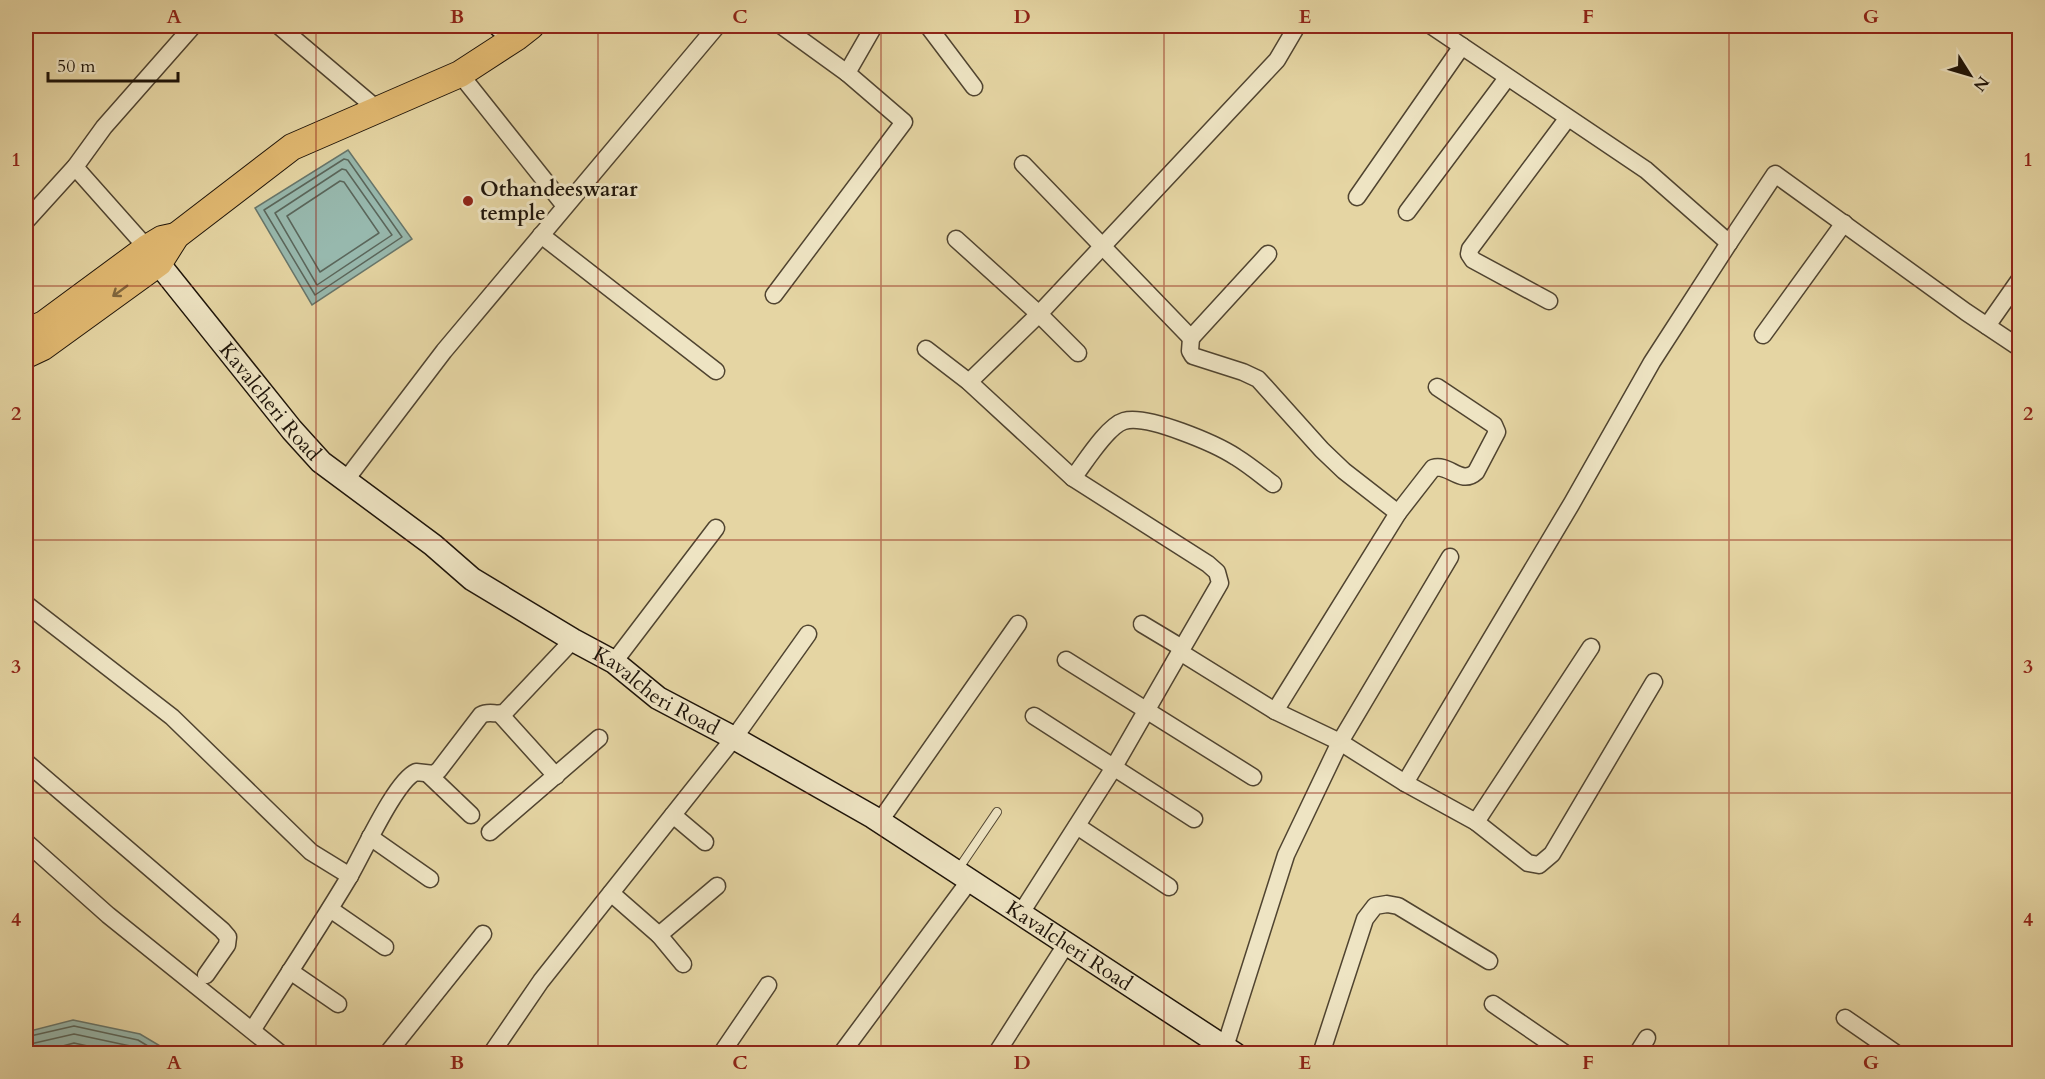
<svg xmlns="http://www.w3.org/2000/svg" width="2045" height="1079" viewBox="0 0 2045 1079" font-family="Cardo,serif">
<rect width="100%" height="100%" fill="#e5d5a3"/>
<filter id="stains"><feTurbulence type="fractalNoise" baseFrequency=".00333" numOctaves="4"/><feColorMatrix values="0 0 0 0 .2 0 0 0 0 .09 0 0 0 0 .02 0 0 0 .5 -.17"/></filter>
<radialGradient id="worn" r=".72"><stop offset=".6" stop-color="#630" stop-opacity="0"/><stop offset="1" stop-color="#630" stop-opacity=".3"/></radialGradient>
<!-- water -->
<g fill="#97b8ad" stroke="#67766b" stroke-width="1.5">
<polygon points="348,150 412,239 312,305 255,208"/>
<polygon points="73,1020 140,1034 172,1053 26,1053 26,1032"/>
</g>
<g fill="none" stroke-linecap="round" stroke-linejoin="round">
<!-- shore -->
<g stroke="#5a665b" stroke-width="1.5">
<polygon points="344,159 348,160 402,237 315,295 264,210"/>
<polygon points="342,169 346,170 392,235 317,285 275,213"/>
<polygon points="340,181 344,182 379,233 320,272 287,216"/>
<polyline points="26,1037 74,1026 138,1040 161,1054"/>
<polyline points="26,1045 74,1034 135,1047 146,1054"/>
<polyline points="32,1054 74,1043 124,1054"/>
</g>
<defs>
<polyline id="lane" points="957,871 997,812"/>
<g id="street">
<polyline points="279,26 377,109"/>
<polyline points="782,26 847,73"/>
<polyline points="928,26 974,87"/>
<polyline points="1432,26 1646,170 1729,243 1775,174 1966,312 2020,348"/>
<polyline points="460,74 565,206"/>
<polyline points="1023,164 1191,338 1268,254"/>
<polyline points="75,167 147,248"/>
<polyline points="1357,197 1462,46"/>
<polyline points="1407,212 1507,78"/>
<polyline points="26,221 75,167 104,127 193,26"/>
<polyline points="541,235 716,371"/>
<polyline points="956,239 1039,314 1078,353"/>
<polyline points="774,295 904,122 847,73 874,26"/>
<polyline points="1549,301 1473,260 1469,254 1470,249 1567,119"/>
<polyline points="1987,326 2020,279"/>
<polyline points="1763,335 1844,223"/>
<polyline points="1191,338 1190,351 1193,356 1243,372 1258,379 1322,450 1344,471 1398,513 1275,711"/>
<polyline points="926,349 969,382 1073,478 1208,564 1217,572 1220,583 1180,652 1275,711 1340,742 1405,783 1476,822 1528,863 1539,865 1552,854 1654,682"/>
<polyline points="969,382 1039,314 1277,60 1297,26"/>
<path d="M1073 478C1084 464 1107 426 1124 421 1147 414 1216 444 1236 457 1249 465 1261 475 1273 484"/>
<polyline points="345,481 444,351 717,26"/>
<path d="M1398 513 1433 468C1449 463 1461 486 1476 472L1497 432 1494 425 1437 387"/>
<polyline points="26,604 172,717 311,852 350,876"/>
<polyline points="1142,624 1182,648"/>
<polyline points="1066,660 1253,777"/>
<polyline points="614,662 716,528"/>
<polyline points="500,714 556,776"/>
<polyline points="1034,716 1194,819"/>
<polyline points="26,762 222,930 228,937 227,945 206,975"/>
<polyline points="428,774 471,815"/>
<polyline points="1405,783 1572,503 1652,362 1729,243"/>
<polyline points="673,815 705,842"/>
<polyline points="880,821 1018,624"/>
<polyline points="1476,822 1591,647"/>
<polyline points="1077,826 1169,887"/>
<polyline points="490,832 599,738"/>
<polyline points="370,837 430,879"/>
<polyline points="26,842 108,915 281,1054"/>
<polyline points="611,893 659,935 717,886"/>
<polyline points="330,909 385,947"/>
<polyline points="1021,913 1111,772 1180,652"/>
<polyline points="659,935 683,964"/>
<polyline points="290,971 338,1004"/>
<polyline points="1493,1004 1566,1054"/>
<polyline points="1845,1018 1897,1054"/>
<path d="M253 1029C285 979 318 929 348 879 362 856 395 781 416 772L434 774 439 770 481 715C490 710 497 716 505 712L573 640"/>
<polyline points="1225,1047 1286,855 1340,742 1450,557"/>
<polyline points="387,1054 483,934"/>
<polyline points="491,1054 541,981 734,738 808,634"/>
<polyline points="721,1054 768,985"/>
<polyline points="841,1054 970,880"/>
<polyline points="996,1054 1067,943"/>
<polyline points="1321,1054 1365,919 1375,906 1387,904 1398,906 1489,961"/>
<polyline points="1637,1054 1647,1038"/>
</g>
<g id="secondary">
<polyline points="500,26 517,37"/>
<path id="s1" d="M147 249 292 430 321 462 433 545 472 579 573 640 614 662 658 698 734 738 873 817 1235 1054"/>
</g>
<g id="primary">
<polyline points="26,332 44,324 147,248 162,239 176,236"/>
<polyline points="26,355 43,347 159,263 176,236 292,147 460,74 517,37 531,26"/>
</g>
</defs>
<!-- lane casing -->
<use href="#lane" stroke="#504430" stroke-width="10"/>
<!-- street casing -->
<use href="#street" stroke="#504430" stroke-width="19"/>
<!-- secondary casing -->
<use href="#secondary" stroke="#1e1409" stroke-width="25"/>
<!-- primary casing -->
<use href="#primary" stroke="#1e1409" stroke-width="28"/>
<!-- lane -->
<use href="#lane" stroke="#eee4c3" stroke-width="8"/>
<!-- street -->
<use href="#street" stroke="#eee4c3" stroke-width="16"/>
<!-- secondary -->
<use href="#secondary" stroke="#eee4c3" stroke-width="22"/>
<!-- primary -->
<use href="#primary" stroke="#e2ba72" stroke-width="26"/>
</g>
<!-- one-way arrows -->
<defs><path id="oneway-shaft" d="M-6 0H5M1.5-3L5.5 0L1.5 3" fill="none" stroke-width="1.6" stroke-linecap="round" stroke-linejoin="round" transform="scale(1.5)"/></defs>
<use stroke="#80673e" href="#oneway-shaft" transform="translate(120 291) rotate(144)"/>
<!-- grid -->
<path fill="none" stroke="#8f2418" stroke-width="1.5" stroke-opacity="0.55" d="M316 26V1054M598 26V1054M881 26V1054M1164 26V1054M1447 26V1054M1729 26V1054M26 286H2020M26 540H2020M26 793H2020"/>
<!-- markers -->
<circle fill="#8f2418" stroke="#eee4c3" stroke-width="2" cx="468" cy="201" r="6"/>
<g text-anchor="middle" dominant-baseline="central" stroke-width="6" stroke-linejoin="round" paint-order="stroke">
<!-- poi labels -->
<g font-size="21" font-weight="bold" fill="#1e1409" stroke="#eee4c3" text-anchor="start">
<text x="480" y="189">Othandeeswarar<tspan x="480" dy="24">temple</tspan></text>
</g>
<!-- street labels -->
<g font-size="21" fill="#1e1409" stroke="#eee4c3">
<text stroke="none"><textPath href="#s1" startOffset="196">Kavalcheri Road</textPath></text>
<text stroke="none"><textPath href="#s1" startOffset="682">Kavalcheri Road</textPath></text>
<text stroke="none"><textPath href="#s1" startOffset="1168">Kavalcheri Road</textPath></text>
</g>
</g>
<!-- margin -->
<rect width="2045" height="1079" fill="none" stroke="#e5d5a3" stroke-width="66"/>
<!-- north arrow -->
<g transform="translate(1970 75) rotate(127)" stroke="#eee4c3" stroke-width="4.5" paint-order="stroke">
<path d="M0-4.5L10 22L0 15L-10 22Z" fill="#1e1409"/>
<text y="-9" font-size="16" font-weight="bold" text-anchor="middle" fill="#1e1409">N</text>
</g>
<!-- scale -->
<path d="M48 72v9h130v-9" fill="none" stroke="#1e1409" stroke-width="3"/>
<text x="57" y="72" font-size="18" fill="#1e1409" stroke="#eee4c3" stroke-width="4.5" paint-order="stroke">50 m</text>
<rect x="33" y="33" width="1979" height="1013" fill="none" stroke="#8f2418" stroke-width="2"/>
<g font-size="20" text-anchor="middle" font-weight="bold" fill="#8f2418">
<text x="174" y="23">A</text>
<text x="457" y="23">B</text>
<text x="740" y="23">C</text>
<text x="1022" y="23">D</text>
<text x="1305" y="23">E</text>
<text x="1588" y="23">F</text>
<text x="1871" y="23">G</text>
<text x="16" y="166">1</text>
<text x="2028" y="166">1</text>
<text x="16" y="420">2</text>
<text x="2028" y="420">2</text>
<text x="16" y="673">3</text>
<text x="2028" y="673">3</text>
<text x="16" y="926">4</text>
<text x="2028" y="926">4</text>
<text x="174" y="1069">A</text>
<text x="457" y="1069">B</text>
<text x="740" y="1069">C</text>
<text x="1022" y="1069">D</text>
<text x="1305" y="1069">E</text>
<text x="1588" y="1069">F</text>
<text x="1871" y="1069">G</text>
</g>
<rect width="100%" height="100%" filter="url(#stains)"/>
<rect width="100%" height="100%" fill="url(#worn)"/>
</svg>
